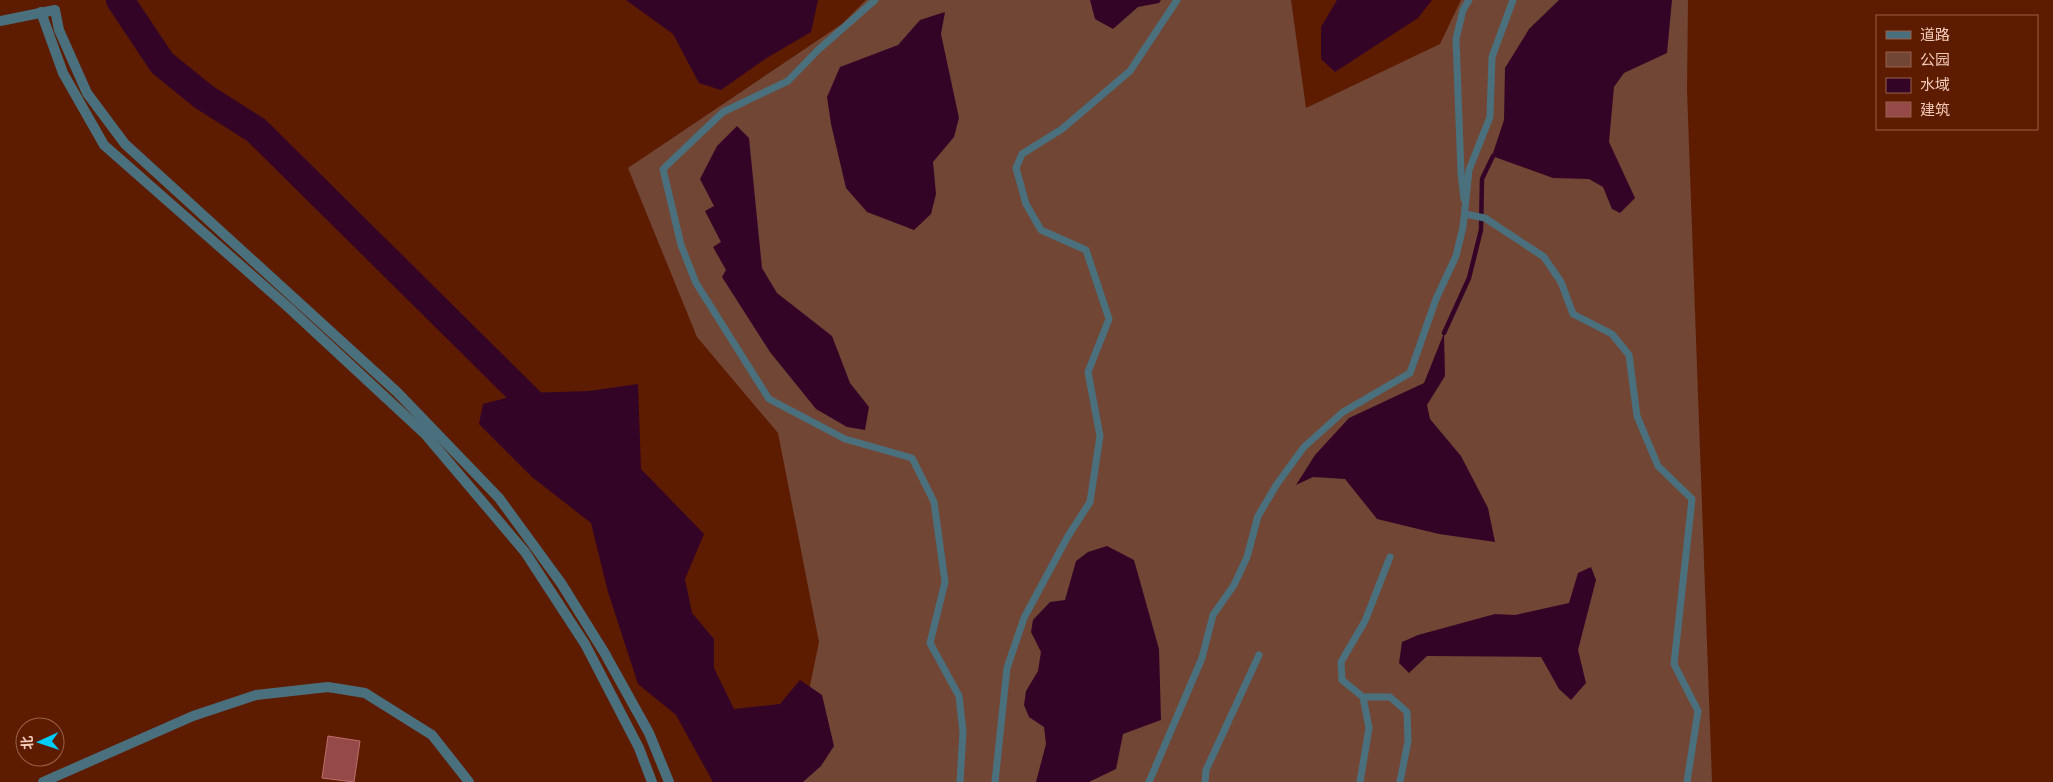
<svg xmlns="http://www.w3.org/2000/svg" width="2053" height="782" viewBox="0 0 2053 782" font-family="Arial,'Noto Sans SC',sans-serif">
<rect width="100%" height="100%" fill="#5d1c00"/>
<!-- green -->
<polygon fill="#724635" points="866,0 1291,0 1306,108 1440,44 1461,0 1688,0 1687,90 1712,782 790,782 819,642 778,433 697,337 628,168 842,24"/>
<!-- water -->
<g fill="#340427">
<polygon points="626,0 818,0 811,32 765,59 721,90 699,83 673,34"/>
<polygon points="1090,0 1161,0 1159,3 1138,7 1113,29 1095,19"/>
<polygon points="1337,0 1432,0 1418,18 1335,72 1321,59 1321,27"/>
<polygon points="1559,0 1672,0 1667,53 1624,73 1614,87 1609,142 1635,198 1620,213 1612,209 1603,187 1589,179 1553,178 1492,156 1504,120 1505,68 1529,29"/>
<polygon points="945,12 941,34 959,118 954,137 933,162 936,194 931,214 914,230 867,212 846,188 831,124 827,97 840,67 898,45 920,20"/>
<polygon points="737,126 749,138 762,268 777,293 832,336 850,383 869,407 865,430 847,427 816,409 770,352 722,277 726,270 713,247 721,242 705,211 714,206 700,179 717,146"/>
<polygon points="1444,333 1445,376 1427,405 1430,419 1461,456 1488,508 1495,542 1439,534 1377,519 1345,479 1313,477 1296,485 1315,455 1349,418 1424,383"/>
<polygon points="638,384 641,469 704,534 685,579 692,613 714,639 714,668 734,709 780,704 800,680 822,695 834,746 821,766 803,782 713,782 676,715 638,684 608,592 591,523 532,477 479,424 483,404 526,393 589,391"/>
<polygon points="1107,546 1134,560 1159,649 1161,720 1123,734 1116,769 1089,782 1036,782 1046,744 1044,727 1029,717 1024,705 1026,691 1038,671 1041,652 1031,632 1033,620 1050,602 1065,600 1076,561 1088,552"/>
<polygon points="1591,567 1596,580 1578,650 1586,683 1571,700 1559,689 1541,657 1427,656 1409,673 1399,663 1402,642 1418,635 1495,614 1515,615 1569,603 1578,573"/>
</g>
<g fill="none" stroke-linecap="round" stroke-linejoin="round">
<!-- stream -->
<polyline stroke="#340427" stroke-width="4.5" points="1444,333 1469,278 1481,230 1482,179 1493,156"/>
<!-- river -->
<polyline stroke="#340427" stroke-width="28" points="120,0 162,63 204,97 256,130 549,420"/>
</g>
<!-- building -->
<polygon fill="#954948" stroke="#be6e6c" points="328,736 360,741 354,782 322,778"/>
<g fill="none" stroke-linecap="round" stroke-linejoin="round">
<!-- lane -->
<g stroke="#4b707d" stroke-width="7">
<polyline points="875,0 818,50 788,81 723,112 663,169 681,245 696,283 769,399 845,439 912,458 934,502 945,582 930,643 959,696 963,732 960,782"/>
<polyline points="1464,199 1461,173 1456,39 1463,10 1469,0"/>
<polyline points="1465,214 1485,218 1544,257 1561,282 1573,314 1612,334 1629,355 1637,416 1658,466 1692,499 1674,664 1698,711 1687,782"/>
<polyline points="1363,697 1342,680 1341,662 1365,621 1390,557"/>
<polyline points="995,782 1007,668 1024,618 1068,536 1090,502 1100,436 1088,372 1109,319 1086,250 1041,230 1026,204 1016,168 1022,154 1062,129 1130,71 1177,0"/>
<polyline points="1149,782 1202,658 1213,615 1234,585 1247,557 1258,516 1277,484 1304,447 1343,412 1410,373 1436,299 1456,256 1463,227 1469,170 1490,117 1492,57 1513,0"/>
<polyline points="1205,782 1206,770 1259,655"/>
<polyline points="1360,782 1369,728 1363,697 1390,697 1407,712 1408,741 1400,782"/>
</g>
<!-- street -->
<g stroke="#4b707d" stroke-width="10">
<polyline points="41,12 63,73 104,145 288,307 425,434 525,552 585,644 639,748 652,782"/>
<polyline points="0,21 55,10 59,30 87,93 125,144 397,392 499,498 561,583 604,652 649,733 669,782"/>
<polyline points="43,782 193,716 256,695 328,687 365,693 432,735 469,782"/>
</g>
</g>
<!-- legend -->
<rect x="1876" y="15" width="162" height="115" fill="#5d1c00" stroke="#99614a"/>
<rect x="1886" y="31" width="25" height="8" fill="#4b707d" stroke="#99614a"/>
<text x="1920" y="40" font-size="15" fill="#f2c9ba">道路</text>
<rect x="1886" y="52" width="25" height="15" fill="#724635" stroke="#99614a"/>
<text x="1920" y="65" font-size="15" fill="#f2c9ba">公园</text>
<rect x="1886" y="78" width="25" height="15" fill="#340427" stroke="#99614a"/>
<text x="1920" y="90" font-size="15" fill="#f2c9ba">水域</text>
<rect x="1886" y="102" width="25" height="15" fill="#954948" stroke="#99614a"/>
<text x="1920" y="115" font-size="15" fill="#f2c9ba">建筑</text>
<!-- north arrow -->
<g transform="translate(40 742) rotate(267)"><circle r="24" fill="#5d1c00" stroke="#99614a"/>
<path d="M0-4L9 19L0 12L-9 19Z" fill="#00cbf9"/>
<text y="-8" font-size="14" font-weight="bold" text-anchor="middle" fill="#f2c9ba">北</text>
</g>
</svg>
